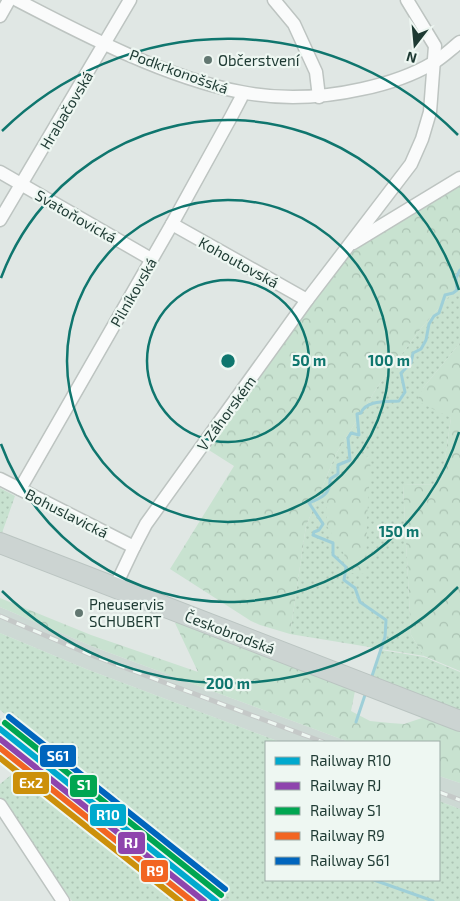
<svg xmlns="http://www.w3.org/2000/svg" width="460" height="901" viewBox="0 0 460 901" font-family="'Exo 2',sans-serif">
<defs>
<pattern id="grass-dots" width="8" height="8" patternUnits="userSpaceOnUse" patternTransform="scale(1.25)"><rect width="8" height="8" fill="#c8e2d0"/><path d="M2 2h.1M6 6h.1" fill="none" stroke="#abc3b3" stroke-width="1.8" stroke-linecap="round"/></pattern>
<pattern id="forest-crowns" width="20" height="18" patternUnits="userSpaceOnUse" patternTransform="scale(1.25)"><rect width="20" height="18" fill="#c8e2d0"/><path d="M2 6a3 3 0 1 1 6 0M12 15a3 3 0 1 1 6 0" fill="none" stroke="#abc3b3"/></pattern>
</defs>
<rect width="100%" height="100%" fill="#e0e7e4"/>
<!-- built -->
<g fill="#cdd9d4">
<polygon points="0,607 94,647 349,742 280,742 86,669 0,633"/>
<polygon points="0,718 230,901 181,901 0,757"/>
<polygon points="439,776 460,783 460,809 439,801"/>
</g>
<!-- grass -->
<g fill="url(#grass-dots)">
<polygon points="460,284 460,343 423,388 451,418 442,478 438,484 403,485 411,635 424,656 290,634 306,526 336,454 378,386 422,327"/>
<polygon points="0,488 15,496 2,533 0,532"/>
<polygon points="0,633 86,669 280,742 266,742 266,880 439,880 439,801 460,809 460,901 230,901 22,736 22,727 0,710"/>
<polygon points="381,650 424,657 460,672 460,719 370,684"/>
<polygon points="16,771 177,901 72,901 42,859 0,797 0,784"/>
</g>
<!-- forest -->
<g fill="url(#forest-crowns)">
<polygon points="460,185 460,284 422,327 378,386 336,454 306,526 290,634 260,625 251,621 170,569 234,466 204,447 351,252"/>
<polygon points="460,343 460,671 424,656 411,635 403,485 438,484 442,478 451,418 417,401 423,388"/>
<polygon points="371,454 367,520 366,574 350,573 344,554 327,526 326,497 344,473"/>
<polygon points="0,598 91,635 198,672 175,623 186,622 355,691 351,711 370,721 390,723 404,724 425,717 460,730 460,783 439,776 439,742 349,742 94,647 0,607"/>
</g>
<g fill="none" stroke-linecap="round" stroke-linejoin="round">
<!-- stream -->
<g stroke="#9ecfd8" stroke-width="3">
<path d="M371 679 385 637 386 620 360 602 355 588 344 580 346 567 333 555V543L313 535 314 532 319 530 323 524 309 503C321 498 331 494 330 479L338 474V465L350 460 348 438 351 433 359 435 357 414 361 413C366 400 386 402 399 401L405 392 401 373 411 363 413 353 421 349 426 340 429 324 434 316 439 313 445 295 453 293 457 290 456 278 460 270"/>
<polyline points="356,722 366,692"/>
<polyline points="374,880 433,901"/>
</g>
<defs>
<g id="street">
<path d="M17 0C84 35 167 78 241 92 281 100 322 98 362 89 386 84 411 76 433 63 443 57 451 49 460 42"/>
<polyline points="274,0 294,24 316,72 319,97"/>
<polyline points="0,16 9,0"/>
<polyline points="0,172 151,259"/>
<polyline points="0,220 130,0"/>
<polyline points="172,224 307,300"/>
<polyline points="353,243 460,178"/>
<polyline points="0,479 134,547"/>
<polyline points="20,489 172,224 231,117 241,98 242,93"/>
<polyline points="115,587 134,547 146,524 307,300 411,164 422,139 430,112 435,46 407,0"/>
<polyline points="0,805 63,901"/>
</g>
<polyline id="primary" points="0,543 460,721"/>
</defs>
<!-- street casing -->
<use href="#street" stroke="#bdc4c1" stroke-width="15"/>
<!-- primary casing -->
<use href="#primary" stroke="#bac4c1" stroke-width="22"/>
<!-- street -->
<use href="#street" stroke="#fafbfb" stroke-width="12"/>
<!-- primary -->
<use href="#primary" stroke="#ccd4d2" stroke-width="20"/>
<defs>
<g id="rail">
<polyline points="0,616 91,655 323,742"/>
<polyline points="439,792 460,800"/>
</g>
</defs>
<!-- rail casing -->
<use href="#rail" stroke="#c5c9c8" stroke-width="5"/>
<!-- rail -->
<use href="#rail" stroke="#eef7f2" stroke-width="3" stroke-dasharray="9" stroke-linecap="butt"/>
<defs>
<polyline id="rail-1" points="0,729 216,901"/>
<polyline id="rail-2" points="0,739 204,901"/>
<polyline id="rail-3" points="5,723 221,895"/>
<polyline id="rail-4" points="0,748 192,901"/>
<polyline id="rail-5" points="9,717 225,889"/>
<polyline id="rail-6" points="0,758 180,901"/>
</defs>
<!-- rail-1 casing -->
<use href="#rail-1" stroke="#eef7f2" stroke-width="10"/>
<!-- rail-2 casing -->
<use href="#rail-2" stroke="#eef7f2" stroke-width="10"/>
<!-- rail-3 casing -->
<use href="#rail-3" stroke="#eef7f2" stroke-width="10"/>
<!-- rail-4 casing -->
<use href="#rail-4" stroke="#eef7f2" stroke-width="10"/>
<!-- rail-5 casing -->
<use href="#rail-5" stroke="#eef7f2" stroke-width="10"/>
<!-- rail-6 casing -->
<use href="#rail-6" stroke="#eef7f2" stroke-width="10"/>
<!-- rail-1 -->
<use href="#rail-1" stroke="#00a9ce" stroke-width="6"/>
<!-- rail-2 -->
<use href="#rail-2" stroke="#8e44ad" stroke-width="6"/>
<!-- rail-3 -->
<use href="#rail-3" stroke="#00a651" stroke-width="6"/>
<!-- rail-4 -->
<use href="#rail-4" stroke="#f26522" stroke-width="6"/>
<!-- rail-5 -->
<use href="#rail-5" stroke="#0065bd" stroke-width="6"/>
<!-- rail-6 -->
<use href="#rail-6" stroke="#cc900a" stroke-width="6"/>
</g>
<!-- distance rings -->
<g fill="none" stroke="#0f766e" stroke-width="2.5">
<circle cx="228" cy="361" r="81"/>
<circle cx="228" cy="361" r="161"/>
<path d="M459 432A242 242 0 0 1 1 444M1 278A242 242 0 0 1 459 290"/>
<path d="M458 587A323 323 0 0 1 2 591M2 131A323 323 0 0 1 458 135"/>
</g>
<!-- markers -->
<g fill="#627771" stroke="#eef7f2" stroke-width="2">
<circle cx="208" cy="60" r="5"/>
<circle cx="79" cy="613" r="5"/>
</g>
<g text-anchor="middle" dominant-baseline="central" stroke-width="4.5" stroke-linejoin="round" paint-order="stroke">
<!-- poi labels -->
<g font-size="15" fill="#1e3a33" stroke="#eef7f2" text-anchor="start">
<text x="218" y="60">Občerstvení</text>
<text x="89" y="604">Pneuservis<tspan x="89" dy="17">SCHUBERT</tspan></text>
</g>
<!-- street labels -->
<g font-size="15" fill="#1e3a33" stroke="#eef7f2">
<text transform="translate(179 71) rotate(20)">Podkrkonošská</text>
<text transform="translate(66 110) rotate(-59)">Hrabačovská</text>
<text transform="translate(76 216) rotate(30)">Svatoňovická</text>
<text transform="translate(239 262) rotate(29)">Kohoutovská</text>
<text transform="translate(133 292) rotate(-60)">Pilníkovská</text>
<text transform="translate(226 413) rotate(-54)">V Záhorském</text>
<text transform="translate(67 513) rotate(27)">Bohuslavická</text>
<text transform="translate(230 632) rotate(21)">Českobrodská</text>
</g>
</g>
<circle cx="228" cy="361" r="8" fill="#0f766e" stroke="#eef7f2" stroke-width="2.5"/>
<g font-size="15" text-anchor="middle" font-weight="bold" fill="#0f766e" stroke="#eef7f2" stroke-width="4.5" stroke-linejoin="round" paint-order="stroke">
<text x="309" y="366">50 m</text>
<text x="389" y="366">100 m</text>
<text x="399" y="537">150 m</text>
<text x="228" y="689">200 m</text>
</g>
<g stroke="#eef7f2" stroke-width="2">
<rect x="39" y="744" width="38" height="24" rx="5" fill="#0065bd"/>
<rect x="12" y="771" width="38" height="24" rx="5" fill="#cc900a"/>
<rect x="69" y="774" width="29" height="24" rx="5" fill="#00a651"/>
<rect x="89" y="803" width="38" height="24" rx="5" fill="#00a9ce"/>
<rect x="117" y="831" width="29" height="24" rx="5" fill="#8e44ad"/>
<rect x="140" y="859" width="29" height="24" rx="5" fill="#f26522"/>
</g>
<g font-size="14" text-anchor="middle" font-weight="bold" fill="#fff">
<text x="58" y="761">S61</text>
<text x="31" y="788">Ex2</text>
<text x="84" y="790">S1</text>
<text x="108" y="820">R10</text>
<text x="131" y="848">RJ</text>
<text x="155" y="876">R9</text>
</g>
<!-- legend -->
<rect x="265" y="741" width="175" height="140" fill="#eef7f2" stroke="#9baba6"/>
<rect x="275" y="757" width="25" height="8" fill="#00a9ce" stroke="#9baba6"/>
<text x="310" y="766" font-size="15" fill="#1e3a33">Railway R10</text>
<rect x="275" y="782" width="25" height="8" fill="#8e44ad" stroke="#9baba6"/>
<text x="310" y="791" font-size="15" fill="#1e3a33">Railway RJ</text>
<rect x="275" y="807" width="25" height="8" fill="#00a651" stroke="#9baba6"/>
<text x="310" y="816" font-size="15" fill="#1e3a33">Railway S1</text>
<rect x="275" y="832" width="25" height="8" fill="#f26522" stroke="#9baba6"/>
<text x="310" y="841" font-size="15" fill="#1e3a33">Railway R9</text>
<rect x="275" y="857" width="25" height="8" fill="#0065bd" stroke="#9baba6"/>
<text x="310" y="866" font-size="15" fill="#1e3a33">Railway S61</text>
<!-- north arrow -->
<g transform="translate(415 45) rotate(196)" stroke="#eef7f2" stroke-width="4" paint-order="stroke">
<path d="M0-4L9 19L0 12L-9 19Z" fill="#1e3a33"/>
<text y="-8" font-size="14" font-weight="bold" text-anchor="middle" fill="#1e3a33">N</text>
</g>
</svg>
